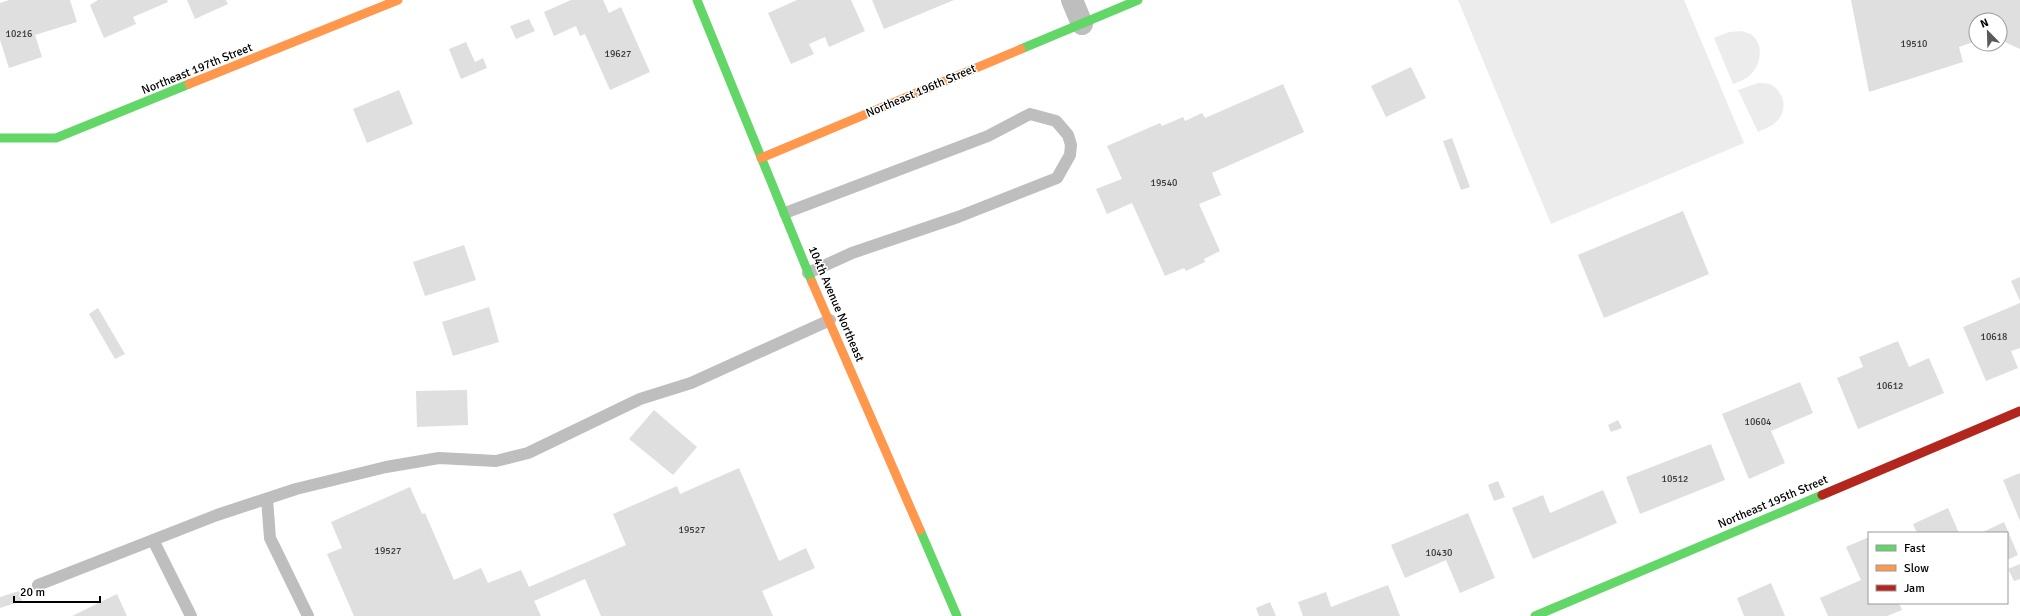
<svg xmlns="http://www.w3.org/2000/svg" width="2020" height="616" viewBox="0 0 2020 616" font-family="Signika,sans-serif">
<rect width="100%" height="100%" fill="#fff"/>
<!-- green -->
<g fill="#ececec">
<polygon points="1458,0 1684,0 1744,143 1551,224"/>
<path d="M1742 31C1746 33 1751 33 1753 36 1765 47 1760 68 1748 77 1744 80 1738 82 1733 84L1714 38 1729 32Z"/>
<path d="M1758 83C1761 83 1767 83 1770 84 1785 92 1788 110 1777 121 1773 126 1764 129 1758 132L1738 90Z"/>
</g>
<!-- building -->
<g fill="#dfdfdf">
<polygon points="9,0 70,0 77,22 35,35 42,57 9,68 0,40 0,3"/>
<polygon points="98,0 167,0 168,2 133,17 136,24 104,38 90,5"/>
<polygon points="187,0 226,0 228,4 195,19"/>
<polygon points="571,0 603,0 609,13 621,7 650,72 610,90 585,34 580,36 576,26 554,36 544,12"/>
<polygon points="797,0 851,0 865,31 829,47 825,37 809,44 814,54 791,64 768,13"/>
<polygon points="872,0 954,0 884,29"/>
<polygon points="1851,0 2020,0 2020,49 2000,40 2000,20 1976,20 1976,41 1959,47 1963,62 1869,92"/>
<polygon points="529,19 535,31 516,39 510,26"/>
<polygon points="466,42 475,62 483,58 487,68 461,79 449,49"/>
<polygon points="1411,67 1426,98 1386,117 1371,86"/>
<polygon points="1283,84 1304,132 1212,173 1221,195 1199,204 1220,251 1204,259 1205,262 1186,271 1184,268 1165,276 1132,203 1107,214 1096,189 1122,179 1107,146 1160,123 1162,126 1183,117 1185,121 1202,113 1205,118"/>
<polygon points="399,90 413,124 367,143 353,109"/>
<polygon points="1452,138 1470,187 1461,190 1443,141"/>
<polygon points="1683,211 1709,274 1604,318 1578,255"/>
<polygon points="464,245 476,280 425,296 413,262"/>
<polygon points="2020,277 2020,301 2011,281"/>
<polygon points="2020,303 2020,348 2011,351 2018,368 1986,381 1963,327"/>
<polygon points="489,307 499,342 453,356 442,322"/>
<polygon points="98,308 125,354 115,359 89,314"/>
<polygon points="1898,341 1909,367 1929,358 1944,393 1858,429 1837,378 1863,367 1859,357"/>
<polygon points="1800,382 1813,413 1771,431 1785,463 1749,479 1722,414"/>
<polygon points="467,390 468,425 417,427 416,391"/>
<polygon points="654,410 697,447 673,475 629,439"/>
<polygon points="1618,420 1622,428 1611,432 1608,425"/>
<polygon points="1711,444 1725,480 1640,514 1626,477"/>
<polygon points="739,468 779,561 806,548 815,568 762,591 773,616 601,616 585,579 534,601 541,616 354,616 327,554 342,548 331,522 410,487 422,514 425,513 454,580 481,568 488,583 521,570 529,587 626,545 613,514 677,486 680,494"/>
<polygon points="2020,473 2020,521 2003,480"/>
<polygon points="1498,481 1505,497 1494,501 1488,485"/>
<polygon points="1603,490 1617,523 1533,559 1512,508 1543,495 1550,513"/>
<polygon points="1948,508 1959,533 1917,533 1913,524"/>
<polygon points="1468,513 1495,578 1460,593 1446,560 1405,578 1391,545"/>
<polygon points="2004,522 2018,555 2007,560 2007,533 1981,533"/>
<polygon points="1869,537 1869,603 1899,603 1902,610 1887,616 1828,616 1820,598 1861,580 1846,547"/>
<polygon points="2020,564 2020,579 2014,581 2008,569"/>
<polygon points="1771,583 1785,616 1744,616 1737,598"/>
<polygon points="1388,585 1400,616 1303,616 1298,602 1326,592 1331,607"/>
<polygon points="19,591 22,601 0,608 0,597"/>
<polygon points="117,594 127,616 72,616"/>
<polygon points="1270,602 1276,616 1259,616 1256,608"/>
</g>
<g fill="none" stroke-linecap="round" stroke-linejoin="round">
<!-- lane -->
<g stroke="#bebebe" stroke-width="12">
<polyline points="785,213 988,136 1030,114 1056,121 1068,135 1071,145 1070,155 1057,178 958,217 852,253 808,273"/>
<polyline points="267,499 270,538 308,616"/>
<polyline points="153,540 191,616"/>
<polyline points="38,585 217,515 296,489 386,467 439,458 496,461 528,453 640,399 691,383 830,320"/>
</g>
<!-- street -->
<polyline stroke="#bebebe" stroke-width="22" points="1072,0 1082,24"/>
<!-- fast -->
<g stroke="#63d668" stroke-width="9">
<polyline points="697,0 812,282"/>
<polyline points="1021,49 1138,0"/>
<polyline points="0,138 56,138 189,84"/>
<polyline points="920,530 957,616"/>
<polyline points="1535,616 1822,495"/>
</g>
<!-- slow -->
<g stroke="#ff974d" stroke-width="9">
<polyline points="189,84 398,0"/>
<polyline points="761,158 1021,49"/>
<polyline points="812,282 920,530"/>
</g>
<!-- jam -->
<polyline stroke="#b3261e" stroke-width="9" points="1822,495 2020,411"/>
</g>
<g text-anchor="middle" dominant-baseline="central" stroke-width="3" stroke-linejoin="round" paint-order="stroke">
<!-- number labels -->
<g font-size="10" fill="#383838">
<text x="19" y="34">10216</text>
<text x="1914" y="44">19510</text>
<text x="618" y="54">19627</text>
<text x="1164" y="183">19540</text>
<text x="1994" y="337">10618</text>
<text x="1890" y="386">10612</text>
<text x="1758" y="422">10604</text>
<text x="1675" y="479">10512</text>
<text x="692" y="530">19527</text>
<text x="388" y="551">19527</text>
<text x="1439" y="553">10430</text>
</g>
<!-- street labels -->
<g font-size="12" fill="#000" stroke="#fff">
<text transform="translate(197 69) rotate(-22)">Northeast 197th Street</text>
<text transform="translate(921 91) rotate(-23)">Northeast 196th Street</text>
<text transform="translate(836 304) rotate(67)">104th Avenue Northeast</text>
<text transform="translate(1773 502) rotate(-23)">Northeast 195th Street</text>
</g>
</g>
<!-- legend -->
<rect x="1868" y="532" width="140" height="72" fill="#ffffff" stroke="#999999"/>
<rect x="1876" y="545" width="20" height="6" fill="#63d668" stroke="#999999"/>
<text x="1904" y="552" font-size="12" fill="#000000">Fast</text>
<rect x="1876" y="565" width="20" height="6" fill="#ff974d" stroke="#999999"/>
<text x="1904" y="572" font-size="12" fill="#000000">Slow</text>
<rect x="1876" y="585" width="20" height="6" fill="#b3261e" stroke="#999999"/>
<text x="1904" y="592" font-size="12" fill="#000000">Jam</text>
<!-- north arrow -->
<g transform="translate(1988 32) rotate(337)"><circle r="19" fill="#ffffff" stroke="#999999"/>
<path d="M0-3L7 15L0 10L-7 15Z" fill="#595959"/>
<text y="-6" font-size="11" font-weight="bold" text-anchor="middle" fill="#000000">N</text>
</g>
<!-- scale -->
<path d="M14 596v6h86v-6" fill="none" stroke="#000000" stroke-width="2"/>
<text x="20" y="596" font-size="12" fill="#000000" stroke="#ffffff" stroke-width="3" paint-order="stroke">20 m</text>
</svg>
